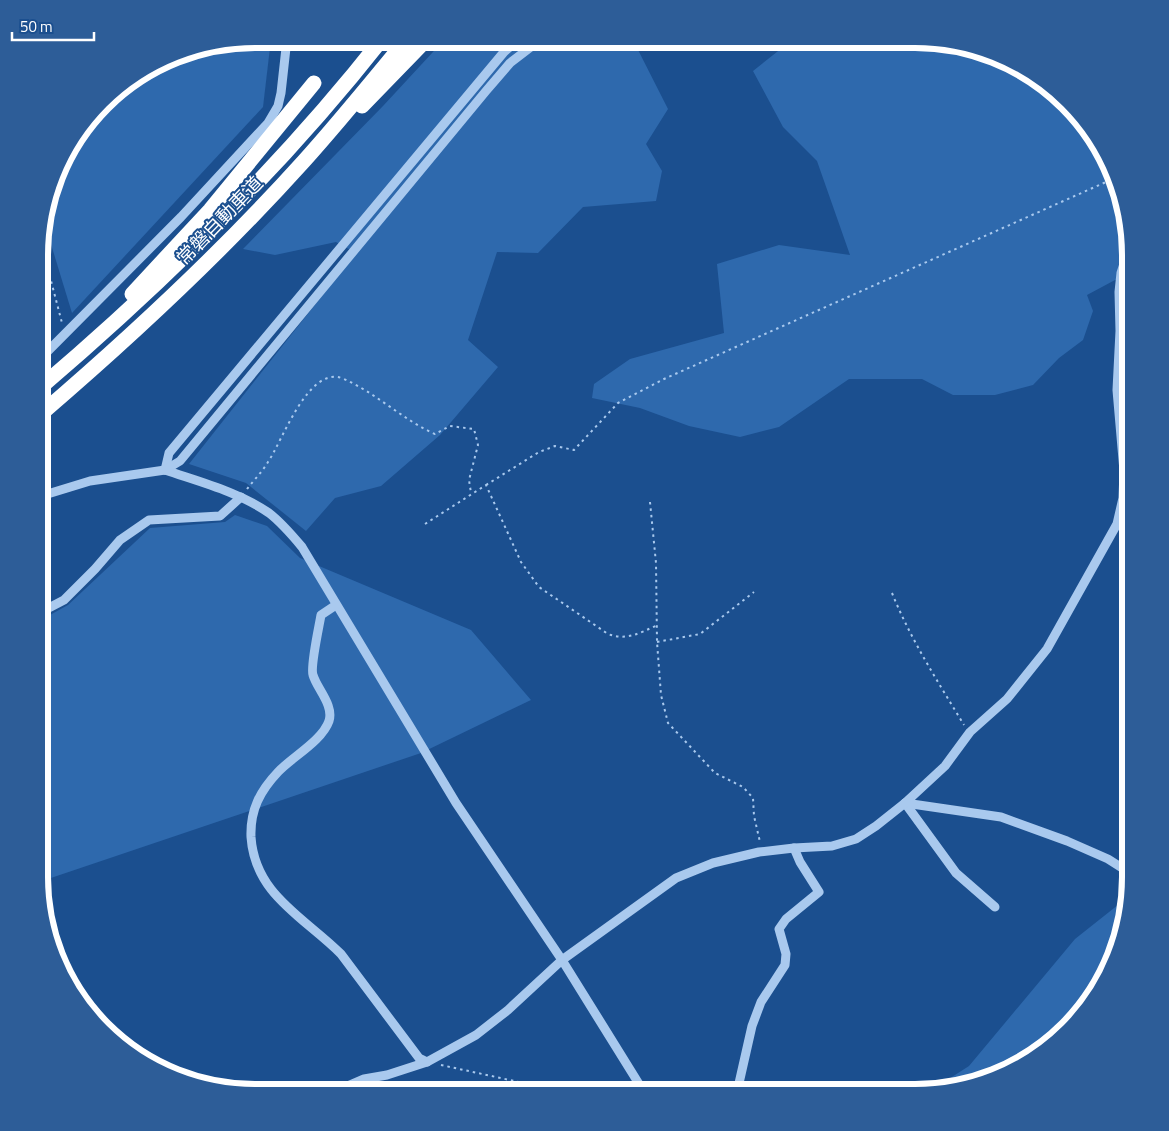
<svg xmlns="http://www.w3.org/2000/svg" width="1169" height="1131" viewBox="0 0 1169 1131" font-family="'Titillium Web','Noto Sans JP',sans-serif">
<rect width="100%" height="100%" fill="#1b4f8f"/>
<!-- green -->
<g fill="#2e69ad">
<polygon points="255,39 271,39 263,107 72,313 43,218 43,213 68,146 113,92 185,50"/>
<polygon points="445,39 633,40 668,109 646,144 662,171 656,201 583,207 538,253 497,252 468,340 498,367 440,435 381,486 335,498 306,531 246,483 189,464 356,253 336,242 275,255 243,249 383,106"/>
<polygon points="792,40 942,41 1022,68 1085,123 1104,154 1121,202 1130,241 1130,280 1115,280 1087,295 1093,311 1083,340 1059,358 1033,385 995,395 953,395 922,379 849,379 779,427 740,437 689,426 640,408 592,398 594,384 630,359 724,333 717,264 779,245 850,255 817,161 783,127 753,71"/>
<polygon points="235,515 267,526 300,558 471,630 531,700 421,753 39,882 41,620 68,605 150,528 225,522"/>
<polygon points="1128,897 1108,972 1046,1047 997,1076 930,1091 969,1066 1075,939"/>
</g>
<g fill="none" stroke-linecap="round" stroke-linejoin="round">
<!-- path -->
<g stroke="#a9c9ee" stroke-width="2" stroke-dasharray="2.5 4" stroke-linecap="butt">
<polyline points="43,250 62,323"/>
<polyline points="486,485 539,452 555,446 574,450 618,403 664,379 1115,178"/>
<path d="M247 489C254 480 262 472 268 462 283 440 309 363 344 379 376 393 403 420 435 434L450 426 474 429 478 445 469 480 471 493"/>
<polyline points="650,502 656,563 657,642 661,695 668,723 715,773 743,787 753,798 754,816 760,842"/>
<path d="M425 524 486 485 521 562 539 587 608 634C627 641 639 633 658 625"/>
<polyline points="1122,536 1130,555"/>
<path d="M892 593C911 640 938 682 964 725"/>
<polyline points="657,642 700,634 754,592"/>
<polyline points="441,1065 528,1084 547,1092"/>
</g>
<!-- minor -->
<g stroke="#a9c9ee" stroke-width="9">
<polyline points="42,357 181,217 268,123 278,106 281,93 287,39"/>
<path d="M165 470C200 482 239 492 269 513 282 523 292 535 302 547L456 803 562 960 644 1092"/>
<polyline points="165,470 169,453 504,52 519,39"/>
<polyline points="41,496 90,481 165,470 180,461 486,91 510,63 540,40"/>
<path d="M336 605 321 615C319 627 310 667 313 675 317 689 334 705 329 721 322 741 292 757 278 772 260 791 250 810 251 837 255 895 304 917 341 954L419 1058 427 1062"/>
<polyline points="41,612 64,600 95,569 120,540 149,520 220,516 241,497"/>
<polyline points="905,803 1001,817 1067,841 1108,859 1130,873"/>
<polyline points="905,803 956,873 995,907"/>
<polyline points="334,1092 364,1079 387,1075 427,1062 476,1035 508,1010 562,960 676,878 713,863 759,852 794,848 832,846 856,839 876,826 905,803 945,766 970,732 1007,699 1047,649 1117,524 1123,498 1124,471 1117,390 1120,331 1119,292 1121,273 1130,246"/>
<polyline points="737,1092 752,1026 761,1002 785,965 786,954 779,929 786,919 819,892 800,862 794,848"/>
</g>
<!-- highway -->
<g stroke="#fff" stroke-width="15">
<polyline points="362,106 427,39"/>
<polyline points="132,294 210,210 314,83"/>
<path d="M42 386C165 281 282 166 382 39"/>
<path d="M42 413C134 334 223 251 304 161 340 121 373 80 407 39"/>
</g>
</g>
<g text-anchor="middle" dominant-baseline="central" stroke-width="4" stroke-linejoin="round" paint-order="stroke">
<!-- street labels -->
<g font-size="19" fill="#fff" stroke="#1b4f8f">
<text transform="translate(219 220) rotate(-46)">常磐自動車道</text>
</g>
</g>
<!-- crop -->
<path d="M0 0H1169V1131H0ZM255 48H915A207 207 0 0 1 1122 255V877A207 207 0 0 1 915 1084H255A207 207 0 0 1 48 877V255A207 207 0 0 1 255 48Z" fill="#2d5d98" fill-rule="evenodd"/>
<path fill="none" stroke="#fff" stroke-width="6" d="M255 48H915A207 207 0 0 1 1122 255V877A207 207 0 0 1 915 1084H255A207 207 0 0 1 48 877V255A207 207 0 0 1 255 48Z"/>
<!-- scale -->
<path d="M12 32v8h82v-8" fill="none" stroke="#ffffff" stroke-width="2.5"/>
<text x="20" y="32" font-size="15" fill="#ffffff" stroke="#1b4f8f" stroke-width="4" paint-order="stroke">50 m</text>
</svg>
